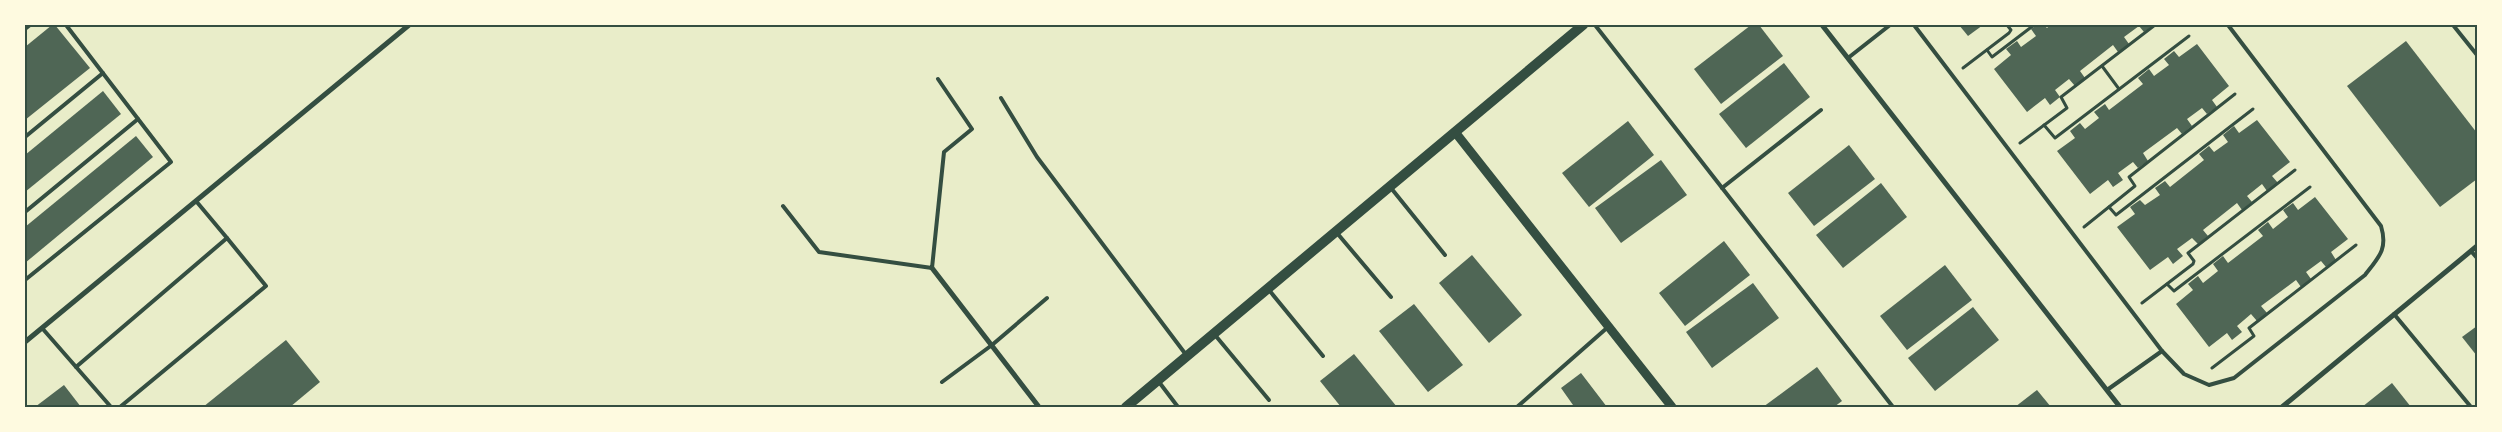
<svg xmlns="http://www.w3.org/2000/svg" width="2502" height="432" viewBox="0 0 2502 432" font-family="Mulish,sans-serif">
<rect width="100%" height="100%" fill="#e9edc9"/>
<!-- building -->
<g fill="#4f6655">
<polygon points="52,25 55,25 90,68 25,120 25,47"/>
<polygon points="1751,25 1759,25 1783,56 1721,104 1694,69"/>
<polygon points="1959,25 1983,25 1968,36"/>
<polygon points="2037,25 2044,25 2047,28 2050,25 2153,25 2144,32 2139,26 2124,37 2129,44 2118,52 2113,45 2080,71 2085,78 2075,86 2069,79 2055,90 2060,97 2050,105 2045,98 2027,112 1994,69 2011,55 2006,49 2017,41 2021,47 2036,36 2031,29"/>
<polygon points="2406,41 2477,133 2477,179 2440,207 2347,86"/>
<polygon points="2197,44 2229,86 2212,100 2217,107 2207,114 2202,108 2187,119 2192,126 2182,134 2177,128 2143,153 2148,161 2138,168 2133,162 2118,173 2123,180 2113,187 2108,180 2090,194 2057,151 2075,138 2070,131 2080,123 2085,129 2099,118 2094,112 2105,104 2109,110 2143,84 2138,78 2149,69 2154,76 2169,65 2164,59 2174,51 2179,57"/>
<polygon points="1784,63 1810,97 1746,148 1719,114"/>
<polygon points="103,91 121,114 25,192 25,155"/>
<polygon points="2257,120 2290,162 2272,176 2278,183 2267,191 2262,184 2247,196 2252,202 2242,210 2237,203 2203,230 2208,236 2198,244 2192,238 2177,249 2183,256 2173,264 2168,257 2150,270 2117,227 2135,214 2130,207 2140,200 2145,205 2160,195 2155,188 2165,181 2170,187 2204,160 2199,154 2209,146 2214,152 2228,142 2223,135 2234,126 2239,133"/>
<polygon points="1628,121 1654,155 1589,207 1562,173"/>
<polygon points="136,136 153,157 25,263 25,227"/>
<polygon points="1849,145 1875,179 1814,226 1788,193"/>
<polygon points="1661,160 1687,195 1621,243 1595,208"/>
<polygon points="1881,183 1907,217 1843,268 1816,235"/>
<polygon points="2315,197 2348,239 2331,252 2336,260 2326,267 2321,261 2306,272 2311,279 2301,287 2296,280 2261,306 2267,313 2257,321 2251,314 2237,326 2242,332 2232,340 2227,333 2209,347 2176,304 2193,290 2188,284 2198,276 2203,283 2218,271 2213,264 2223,256 2228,263 2263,236 2258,230 2268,222 2273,229 2288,217 2283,210 2293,203 2298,210"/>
<polygon points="1724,241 1750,275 1685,326 1659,293"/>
<polygon points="1472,255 1522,315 1489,343 1439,283"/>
<polygon points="1945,265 1972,300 1907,350 1880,316"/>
<polygon points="1753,283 1779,318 1712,368 1686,332"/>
<polygon points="1414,304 1463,365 1428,392 1379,331"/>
<polygon points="1973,307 1999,340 1935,391 1908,358"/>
<polygon points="2477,326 2477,356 2462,337"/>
<polygon points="286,340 320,382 290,407 203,407"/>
<polygon points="1354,354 1397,407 1341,407 1320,381"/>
<polygon points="1817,367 1842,401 1834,407 1763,407"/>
<polygon points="1581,373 1607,407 1571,407 1573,405 1561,388"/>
<polygon points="2392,383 2411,407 2362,407"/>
<polygon points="64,385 81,407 35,407"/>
<polygon points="2037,390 2051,407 2015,407"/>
</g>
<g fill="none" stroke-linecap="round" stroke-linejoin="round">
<!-- path -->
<g stroke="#344e41" stroke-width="3">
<polyline points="1987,50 1992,57 2034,25"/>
<polyline points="2102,66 2119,89"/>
<polyline points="1963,68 2009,33 2011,30 2007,25"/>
<polyline points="2044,125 2055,138 2189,36"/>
<polyline points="2020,143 2067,108 2061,97 2155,25"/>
<polyline points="2109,207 2116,215 2253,109"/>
<polyline points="2084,227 2135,186 2129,177 2235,94"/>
<polyline points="2167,284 2174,291 2310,187"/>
<polyline points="2142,303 2193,264 2194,261 2188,253 2295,170"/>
<polyline points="2212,368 2254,336 2249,328 2356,245"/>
</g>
<!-- service -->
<g stroke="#344e41" stroke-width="4">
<polyline points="1595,25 1893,407"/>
<path d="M1914 25 2162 351 2184 374 2209 385 2234 378 2365 275C2379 257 2388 249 2381 226L2228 25"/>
<polyline points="2453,25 2477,55"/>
<polyline points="25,29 30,25"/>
<polyline points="1848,58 1890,25"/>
<polyline points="1001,98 1037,157 1187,356"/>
<polyline points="25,137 103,73"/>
<polyline points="1391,188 1445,255"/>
<polyline points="1722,188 1821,110"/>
<polyline points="196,201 227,238"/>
<polyline points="783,206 819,252 932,268 944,152 972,129 938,79"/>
<polyline points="25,212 138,119"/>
<polyline points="1337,233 1391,297"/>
<polyline points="2471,251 2477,258"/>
<polyline points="25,280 171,162 66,25"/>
<polyline points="1269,290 1323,356"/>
<polyline points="2394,314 2471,407"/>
<polyline points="42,328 111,407"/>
<polyline points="1215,335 1269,400"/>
<polyline points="76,367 227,238 266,286 120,407"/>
<polyline points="942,382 992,345 1047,298"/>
<polyline points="1159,382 1178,407"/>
<polyline points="2107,390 2162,351"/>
<polyline points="1517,407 1608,327"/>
</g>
<!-- minor -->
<g stroke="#344e41" stroke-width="5">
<polyline points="1822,25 2120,407"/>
<polyline points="932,268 1039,407"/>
<polyline points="25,342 409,25"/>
<polyline points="2282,407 2477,246"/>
</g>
<!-- tertiary -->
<polyline stroke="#344e41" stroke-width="9" points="1455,132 1672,407"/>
<!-- secondary -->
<polyline stroke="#344e41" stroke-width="10" points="1126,407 1583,25"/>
</g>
<!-- border -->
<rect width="2502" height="432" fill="none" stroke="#fefae0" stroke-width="52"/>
<rect x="26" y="26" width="2450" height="380" fill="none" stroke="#344e41" stroke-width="2"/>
</svg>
